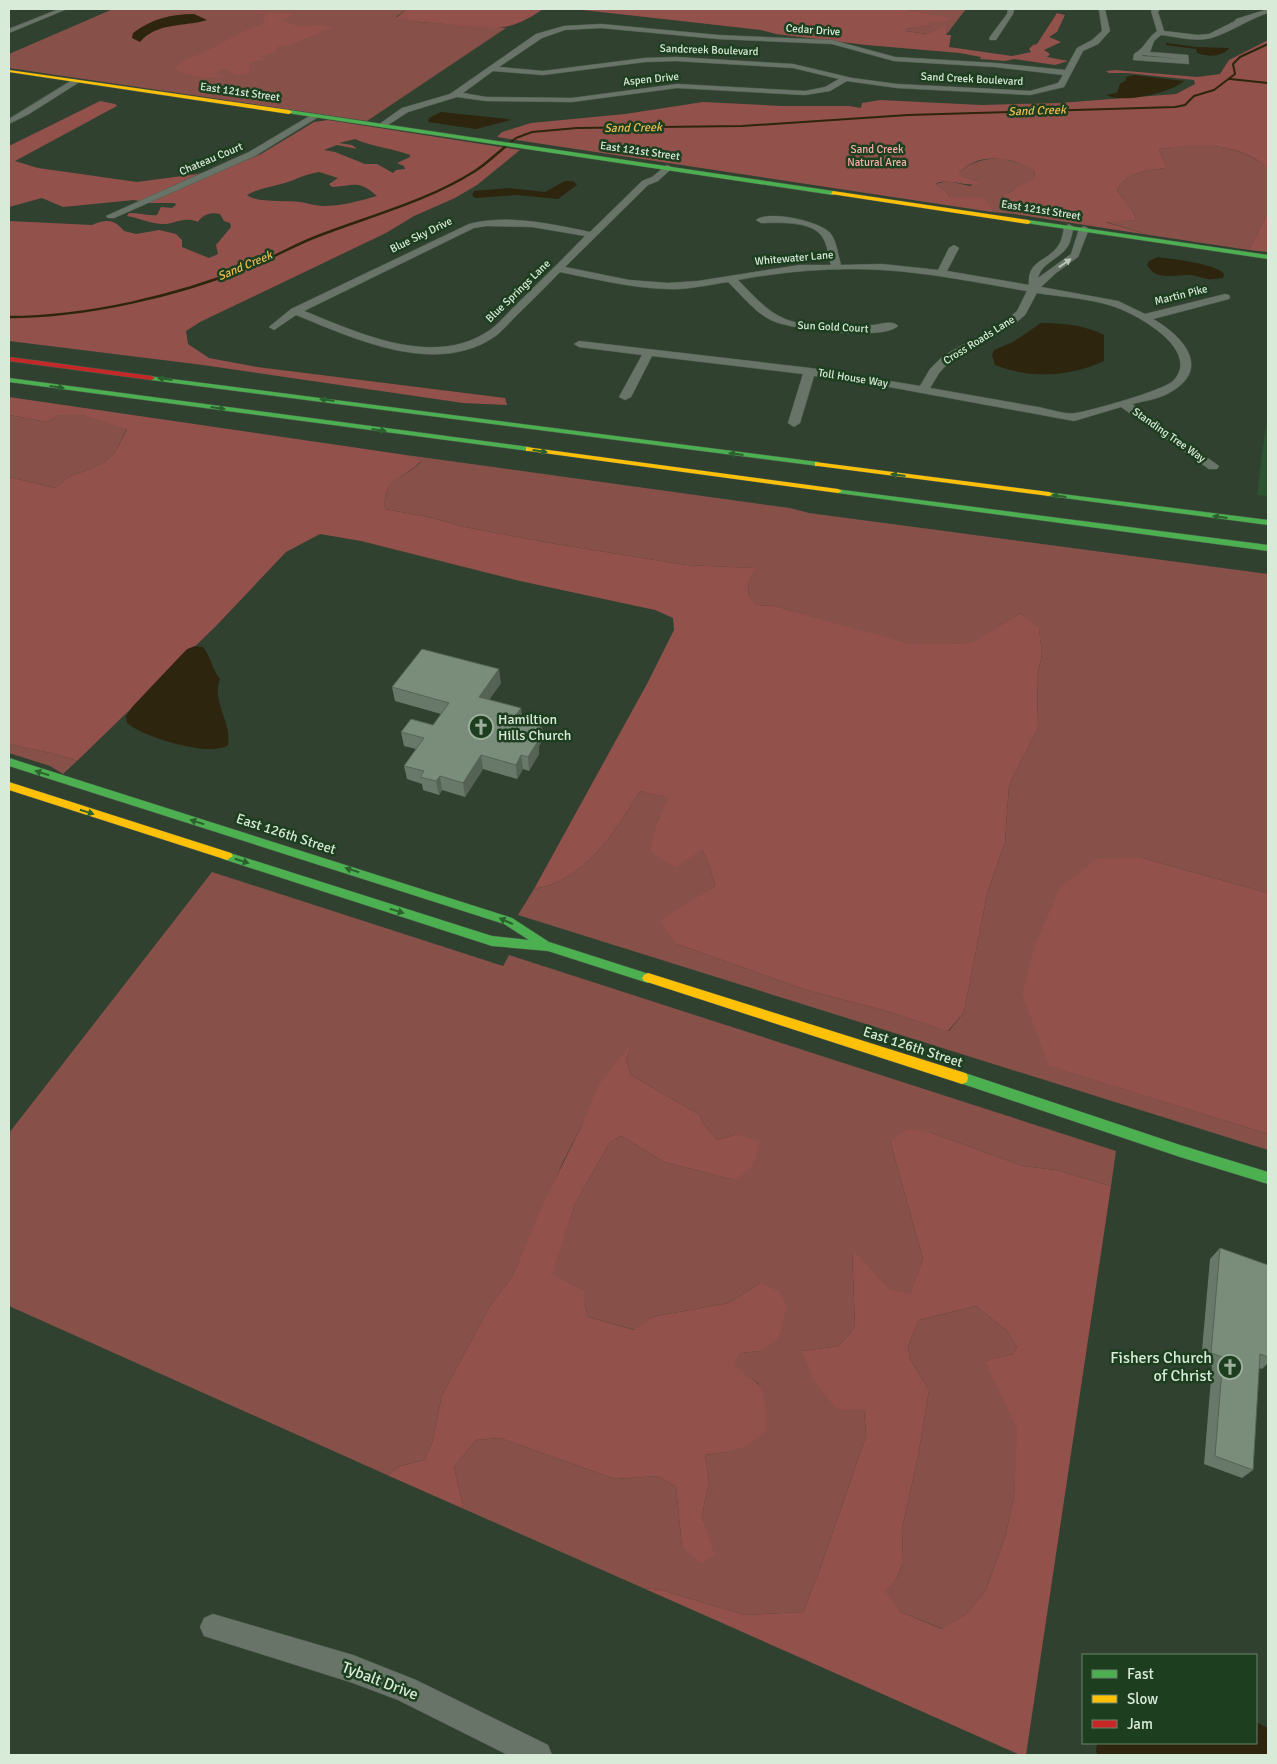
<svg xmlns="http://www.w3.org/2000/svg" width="1277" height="1764" viewBox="0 0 1277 1764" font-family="Signika,sans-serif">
<rect width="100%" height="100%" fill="#304130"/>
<!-- built -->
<polygon fill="#2f5231" points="1268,408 1268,496 1257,495"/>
<!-- green -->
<g fill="#875049">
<polygon points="113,9 407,9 396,17 419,22 506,28 367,121 9,68 9,54"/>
<polygon points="903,9 966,9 946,35 947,27 928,34 905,31 906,29 931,25 924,21 928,14"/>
<path d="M1192 144C1219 145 1247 150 1268 168V212L1249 250 1149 235 1103 221 1136 220C1133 207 1124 201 1117 190 1128 171 1145 171 1165 168V163L1159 149Z"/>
<path d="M1000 158 1025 165 1035 171 1034 178 1021 187 1009 192 1005 203 1015 214 992 212 993 210 970 197H950L944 190 935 184 948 181 970 186 977 181 959 176V173C970 161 985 159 1000 158Z"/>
<polygon points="9,415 47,422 59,415 81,415 127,428 116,451 106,461 85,471 70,476 55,488 9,477"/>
<path d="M406 455 790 508 809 513 1268 574V893L1142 858 1050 1066 1268 1134V1150L518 915 534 889C585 881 615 832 640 791L669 798 657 822 702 850 709 865 715 886 689 904 677 944 803 989 890 1012 949 1031 964 1012 987 894 1005 842 1009 785 1038 728 1037 677 1042 654 1039 629 1020 613 973 643 910 645 775 606 757 605 748 597 749 581 754 568 686 565 556 544 464 527 433 518 385 509C382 478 402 480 421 462Z"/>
<path d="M9 744C32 750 55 752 77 761L63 774 50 766 9 753Z"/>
<polygon points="212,872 503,966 509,955 1116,1151 1111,1186 1056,1170 1023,1166 929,1132 890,1141 923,1259 910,1295 890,1289 852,1250 855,1327 839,1346 802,1351 864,1410 866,1436 819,1572 803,1612 745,1615 661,1590 643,1588 464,1509 454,1467 476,1440 500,1438 615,1479 658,1476 676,1487 682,1547 714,1554 702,1516 709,1481 705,1455 726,1452 759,1384 740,1371 733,1363 741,1353 760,1351 760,1283 729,1303 651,1317 635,1330 588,1317 584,1302 584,1290 551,1274 575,1204 610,1142 621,1136 664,1162 734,1180 738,1134 717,1140 703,1123 700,1115 631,1075 626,1059 631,1045 581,1127 563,1162 512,1277 491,1304 442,1395 432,1443 424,1460 400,1466 387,1475 9,1306 9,1133"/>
<polygon points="976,1306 1007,1331 1017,1347 1013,1354 986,1361 1018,1429 1014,1496 1006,1534 986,1590 966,1614 943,1629 901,1612 884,1591 893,1585 903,1563 902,1529 918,1456 929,1390 910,1359 908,1346 919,1320"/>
</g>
<!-- forest -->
<g fill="#93514b" fill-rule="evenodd">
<path d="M407 9H543C529 19 514 27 496 28L419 22 396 18Z"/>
<polygon points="574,9 903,9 951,18 945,22 926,21 932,25 906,29 905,31 928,34 943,26 947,27 946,35 951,35 949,47 1012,56 1031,52 1029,49 1033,45 1037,44 1057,13 1065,15 1057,32 1049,37 1061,42 1044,50 1050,54 1047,57 1068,61 1055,65 1014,59 1005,61 980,59 981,57 960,53 866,45 776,34 761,30"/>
<path d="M253 12 293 14 283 21C288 22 289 23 294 25 307 29 319 21 333 28L318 32 319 34C308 36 302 41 292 44 286 46 282 44 276 48L277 52 260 57 265 59 250 63 249 70 251 72C236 78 236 73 224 69L213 74 225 75C215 80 182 76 174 69 181 61 187 59 197 55 211 50 225 41 238 34 248 29 257 28 266 21L262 18 267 14Z"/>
<path d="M1268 40V168C1238 142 1197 143 1159 149L1165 163V168C1145 171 1128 171 1117 190 1124 201 1133 207 1136 220L1105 222 1149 235 1015 214 1005 203 1003 197C1012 189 1024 185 1034 178L1035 171C1012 157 979 151 959 173L960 176 977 181 979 184C964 187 948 177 935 184L944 190 950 197H984L993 210 992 212 497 137 502 132 531 123 625 114 703 102 782 106H849L861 108 862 103 880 100 981 105 1060 103 1176 94 1195 84 1194 80 1127 73H1109L1106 71 1115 70 1197 77 1220 74 1229 60Z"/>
<path d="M100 101 115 104 117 106 15 161 38 168 137 182 220 171 261 154 314 122 328 120 520 150 477 185 455 198 414 216 386 233 200 322 186 331 188 344 209 358 257 367 505 398 507 405 463 403 203 365 9 341V221L92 225C106 219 114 219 124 231L136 234 159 230 176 234 182 240V247L209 258 218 254 216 245 231 227 230 223 224 221 220 214C212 212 203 214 198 222 186 217 178 222 167 224 151 225 141 218 127 216L129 213C139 213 147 216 157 215L161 207 172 208 176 205 175 203H147L134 200 63 207 42 198 9 207V146ZM355 139C373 147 392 148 410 155V157L397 163 404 166 405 169 396 170 393 173 377 164H365L335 152 324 150 337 145 357 149 352 145 339 143ZM319 172 338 178 329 184 332 187C354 186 358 179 377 196 360 201 341 206 323 206 316 206 308 203 300 202 287 200 256 203 247 195 258 188 272 187 285 183 297 179 306 174 319 172Z"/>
<polygon points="1268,212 1268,252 1249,250"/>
<path d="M9 397 406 455 421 461C403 480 382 478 385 509L433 518 464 527 556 544 686 565 755 568 749 581 748 596 757 605 775 606 910 644 972 643 1020 613 1039 628 1042 654 1037 677 1038 728 1009 785 1005 842 987 894 964 1012 948 1031 890 1012 803 989 677 944 660 921 715 886 709 865 702 850 675 867 650 851 657 822 668 798 640 791C615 832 585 881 534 889L648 682 674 630 673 618 655 610 520 581 361 541 320 534 286 552 216 626 77 761C55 752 32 750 9 744V477L55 488 70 476 85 471 106 461 116 451 127 429 81 415H59L47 422 9 415Z"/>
<polygon points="1142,858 1268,893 1268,1134 1049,1066 1022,994 1035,945 1060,888 1097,859"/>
<path d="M632 1043 626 1059 631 1075 700 1115 703 1123 717 1140 738 1134 760 1142C753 1164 755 1168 734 1180L664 1162 621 1136 610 1142 575 1204 552 1274 584 1290V1302L588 1317 634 1330 651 1317 729 1303 760 1283 779 1291 787 1306 778 1339 760 1351 741 1353 734 1363C740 1372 749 1376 757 1383 766 1391 766 1417 767 1429L749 1445 726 1452 705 1455 709 1481 702 1516 715 1555 701 1563 682 1547 676 1487 658 1476 615 1479 500 1438 476 1440 454 1467 464 1509 387 1475 400 1466 424 1460 432 1443 442 1395 491 1304 512 1277 545 1200 581 1127 599 1084Z"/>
<path d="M909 1129 929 1132 1023 1166 1056 1170 1111 1186 1026 1755H1020L643 1588 661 1590 745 1615 803 1612 819 1572 866 1436 864 1410 836 1409 812 1378 802 1351 839 1346 855 1327 852 1249 890 1289 910 1294 923 1259 890 1141ZM976 1306 1007 1331 1017 1347 1013 1354 985 1361 1017 1429 1014 1496 1006 1534 986 1590 966 1614 942 1629 901 1612 885 1591 893 1585 903 1563 902 1529 918 1456 929 1390 910 1359 908 1346 919 1320Z"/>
</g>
<!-- water -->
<g fill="#2d250d">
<path d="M194 14 207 20C184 27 157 22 140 42L132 38 133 33C151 19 172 14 194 14Z"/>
<path d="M1196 47 1229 48 1228 50C1219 57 1208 57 1197 53Z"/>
<path d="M1134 75 1184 81C1170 93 1123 104 1106 95L1117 93 1120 84 1126 80V77Z"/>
<polygon points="441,112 508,119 511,120 476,129 428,122 429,118"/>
<polygon points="565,181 573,181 577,185 558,199 517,195 475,198 472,195 474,191 509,188 545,192"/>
<path d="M1158 257C1172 259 1218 264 1224 274L1223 278C1218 278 1213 280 1207 279 1202 278 1197 276 1191 275 1176 274 1156 282 1147 265L1149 261Z"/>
<path d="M1041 323C1063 323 1084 325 1104 335V361C1070 377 1030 379 995 365L992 355 994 350 1013 342Z"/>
<path d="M195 646 203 647C211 657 212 669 220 679 211 701 232 722 228 745 211 758 143 737 127 723L126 716 133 706 187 649Z"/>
<polygon points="1256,1722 1268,1728 1268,1755 1099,1755 1096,1752 1097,1743 1256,1743"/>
</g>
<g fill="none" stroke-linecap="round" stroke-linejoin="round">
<!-- stream-far1 -->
<g stroke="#2d250d" stroke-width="2">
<polyline points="1167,44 1196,48"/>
<polyline points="1230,79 1268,83"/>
<polyline points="503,148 516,138 532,132 577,128 742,126 908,115 1175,107 1185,105 1194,96 1214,90 1235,74 1233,64 1240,57 1268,44"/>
</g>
<!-- stream -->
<path stroke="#2d250d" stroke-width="2.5" d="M9 317C87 317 176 296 249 267 273 258 294 245 318 236 370 216 428 201 475 171 486 164 495 155 505 147"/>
<defs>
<g id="street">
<polygon points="59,9 67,9 9,33 9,29"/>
<polygon points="1008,9 1014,9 1013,14 996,40 990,40 989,38 1007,14"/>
<path d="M1099 9H1105L1110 31 1098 44 1083 51 1064 87 1030 95 897 88 847 81 830 91 805 95 677 88 572 102 486 101 457 97 408 112 385 127 378 125 402 108 450 94 536 34 564 26 601 24 718 35 832 40 895 57 995 63 1065 70 1077 48 1092 40 1102 31ZM601 28 718 39 832 44 894 61 995 67 1063 75 1058 83 1030 91 897 84 852 78 793 64 676 57 645 58 543 71 499 67 542 38 565 30ZM676 61 793 68 839 79 825 87 805 91 677 84 572 98 486 97 463 93 493 71 543 75 645 62Z"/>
<path d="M1153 9H1160L1158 12 1164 31 1198 35 1209 34 1235 21 1236 19 1268 9V13C1249 19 1231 32 1211 38 1196 42 1177 37 1161 35L1154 41 1150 52 1188 55 1189 64 1133 60 1134 54C1145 48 1147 38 1157 31L1151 11ZM1143 55 1182 59 1142 56Z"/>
<polygon points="74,79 81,81 29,114 9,124 9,119"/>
<polygon points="313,114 320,116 255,156 114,218 108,218 106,216 249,152"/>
<path d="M667 165 670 166V170L658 181 648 185 565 267 629 280 668 283 698 281 799 265H831C828 256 828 246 823 238 813 220 778 223 761 223L756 220C768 210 821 221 831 234 837 243 838 255 841 265L882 264 938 270 949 248 954 245 959 248 947 271 1029 285C1027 260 1047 262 1058 246 1062 241 1063 233 1064 227L1069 224 1074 227C1072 233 1071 241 1068 246 1060 259 1041 263 1038 278L1071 254 1079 229 1084 226 1089 229 1078 257 1056 273 1041 287 1118 301 1145 314 1225 294 1229 295 1230 297 1229 299 1153 319C1183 336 1213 369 1169 393 1159 399 1144 401 1132 404L1219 466 1217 469H1209L1121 407 1074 421 846 379 814 376 800 423 794 427 788 423 803 374 652 356 631 397 625 400 619 397 642 355 579 347 574 344 579 341 810 368 920 386 930 369 943 356 1004 322 1017 311 1027 291C979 283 932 273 883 270 835 267 785 271 738 280 752 294 766 311 785 319 811 329 846 327 873 325 881 324 893 320 898 326 883 341 790 330 771 320 754 312 741 294 728 282 708 285 687 290 667 289 631 288 595 279 560 272 546 287 531 301 516 316 510 322 504 329 497 335 438 378 355 339 296 315L274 330 269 327 291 309 469 224C509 214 550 224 590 232L642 181 652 177ZM487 226 532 227 585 236C564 258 542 279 520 301 510 310 501 322 490 330 434 369 359 333 304 311L474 228ZM1037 293C1061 297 1088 298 1112 306 1135 313 1203 350 1173 381 1162 391 1093 410 1076 413 1065 415 1049 409 1038 407 1002 401 966 394 930 388L939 373 951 360 1012 326 1025 315Z"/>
<polygon points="213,1614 353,1655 416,1680 548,1745 552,1755 508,1755 398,1700 353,1683 204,1636 200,1627 204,1618"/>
</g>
<g id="fast">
<polygon points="289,110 833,191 836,193 833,195 287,113"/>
<polygon points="1028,220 1268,255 1268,259 1026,223 1026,221"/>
<polygon points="148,376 818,462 822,464 818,466 151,380 147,378"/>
<polygon points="9,378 529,447 533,449 529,451 9,382"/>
<polygon points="835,489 1268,545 1268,551 838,493 834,491"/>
<polygon points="1046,492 1268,520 1268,525 1049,496 1046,496"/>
<polygon points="9,758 512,918 549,942 652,975 654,978 652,981 648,983 548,951 492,946 223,859 221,856 223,853 227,852 492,936 529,940 504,924 9,766"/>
<polygon points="962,1072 1180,1145 1268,1172 1268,1184 1180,1157 957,1082 956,1078 957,1074"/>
</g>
<g id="slow">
<polygon points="9,70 289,110 292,112 289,114 9,72"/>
<polygon points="833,191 1028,220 1031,222 1028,224 831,194"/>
<polygon points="526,447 838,489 842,491 838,493 529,451 526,451"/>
<polygon points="815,462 1049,492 1053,494 1049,496 818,466 815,466"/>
<polygon points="9,782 231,853 233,856 227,860 9,790"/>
<polygon points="648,973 962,1072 967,1074 968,1078 967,1082 962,1084 644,981 642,978 644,975"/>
</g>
<polygon id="jam" points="9,357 151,376 155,378 151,380 9,361"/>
</defs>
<!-- street casing -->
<use href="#street" stroke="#4e5d4f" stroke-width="1"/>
<!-- fast casing -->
<use href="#fast" stroke="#4e5d4f" stroke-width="1"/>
<!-- slow casing -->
<use href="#slow" stroke="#4e5d4f" stroke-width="1"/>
<!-- jam casing -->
<use href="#jam" stroke="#4e5d4f" stroke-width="1"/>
<!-- street -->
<use href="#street" fill="#677467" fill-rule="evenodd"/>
<!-- fast -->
<use href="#fast" fill="#4caf50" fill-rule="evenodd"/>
<!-- slow -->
<use href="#slow" fill="#ffc107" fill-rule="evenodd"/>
<!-- jam -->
<use href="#jam" fill="#c62828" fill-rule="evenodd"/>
</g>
<!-- wall -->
<g fill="#697969">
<polygon points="501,683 489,700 522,720 543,739 539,746 539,754 529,771 523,769 517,779 483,769 465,797 442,790 439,795 423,790 422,784 407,779 404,766 416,749 404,746 401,732 433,725 441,714 395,701 392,687"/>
<polygon points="1220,1248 1268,1265 1268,1363 1262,1369 1259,1368 1253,1470 1242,1478 1204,1464 1212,1366 1201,1362 1210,1259"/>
</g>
<!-- shaded-wall -->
<g fill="#556355">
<polygon points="499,669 501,683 481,711 479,697"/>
<polygon points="521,708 523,722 514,718"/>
<polygon points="542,725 543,739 539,746 539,754 529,771 528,757 533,739"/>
<polygon points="481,755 483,769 465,797 463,783"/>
<polygon points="521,755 523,769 517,779 516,765"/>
<polygon points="440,776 442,790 439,795 436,781"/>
</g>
<!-- building -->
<g fill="#7a8d7a" stroke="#556355">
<polygon points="422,649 499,669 479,697 521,708 514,718 542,725 533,739 538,741 528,757 521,755 516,765 481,755 463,783 440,776 436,781 420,777 424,771 404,766 424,738 401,732 411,719 433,725 449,703 392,687"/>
<polygon points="1220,1248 1268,1265 1268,1357 1260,1354 1253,1470 1215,1456 1223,1357 1211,1353"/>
</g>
<!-- one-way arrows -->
<defs><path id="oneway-solid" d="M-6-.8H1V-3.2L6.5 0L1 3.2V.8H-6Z" transform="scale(1.25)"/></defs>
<use fill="#b6c7b6" href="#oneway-solid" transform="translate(1065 263) rotate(-35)"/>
<g fill="#2c602e">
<use href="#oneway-solid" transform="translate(165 379) rotate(-173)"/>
<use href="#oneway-solid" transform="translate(57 387) rotate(8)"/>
<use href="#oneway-solid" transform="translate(327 400) rotate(-173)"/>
<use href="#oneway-solid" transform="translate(218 408) rotate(8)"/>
<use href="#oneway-solid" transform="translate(379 430) rotate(8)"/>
<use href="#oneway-solid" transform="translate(540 451) rotate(8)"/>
<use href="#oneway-solid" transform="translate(736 454) rotate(-173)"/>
<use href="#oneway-solid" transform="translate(898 475) rotate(-173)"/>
<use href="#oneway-solid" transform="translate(1059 496) rotate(-173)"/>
<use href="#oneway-solid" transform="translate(1220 517) rotate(-173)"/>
<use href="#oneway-solid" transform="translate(42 773) rotate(-162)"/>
<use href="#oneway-solid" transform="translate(87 812) rotate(18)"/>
<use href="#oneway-solid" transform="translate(197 822) rotate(-162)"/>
<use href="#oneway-solid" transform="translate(242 861) rotate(18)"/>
<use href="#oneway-solid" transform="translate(352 870) rotate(-162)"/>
<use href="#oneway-solid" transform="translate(397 911) rotate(18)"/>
<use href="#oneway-solid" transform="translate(506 921) rotate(-156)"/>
</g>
<!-- icons -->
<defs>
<symbol id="church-ring" viewBox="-11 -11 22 22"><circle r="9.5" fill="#1e3e20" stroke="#9daf9d" stroke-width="1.5"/><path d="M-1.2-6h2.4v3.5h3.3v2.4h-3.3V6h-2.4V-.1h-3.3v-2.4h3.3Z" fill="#9daf9d"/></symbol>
</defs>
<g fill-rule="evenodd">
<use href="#church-ring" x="467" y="713" width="28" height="28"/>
<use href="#church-ring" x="1216" y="1353" width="28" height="28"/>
</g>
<g text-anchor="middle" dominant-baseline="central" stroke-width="5" stroke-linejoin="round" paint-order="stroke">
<!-- far-street labels -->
<g font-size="11" fill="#d8ead8" stroke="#1e3e20">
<text transform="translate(813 30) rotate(4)">Cedar Drive</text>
<text transform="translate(709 50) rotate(2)">Sandcreek Boulevard</text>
<text transform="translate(651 79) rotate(-6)">Aspen Drive</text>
<text transform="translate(972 79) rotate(3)">Sand Creek Boulevard</text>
<text transform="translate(240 92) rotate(8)">East 121st Street</text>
<text transform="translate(640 151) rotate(8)">East 121st Street</text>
<text transform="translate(211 159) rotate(-23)">Chateau Court</text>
<text transform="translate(1041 210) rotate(9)">East 121st Street</text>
<text transform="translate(421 235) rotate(-26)">Blue Sky Drive</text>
<text transform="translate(794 258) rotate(-5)">Whitewater Lane</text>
<text transform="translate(518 291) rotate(-44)">Blue Springs Lane</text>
<text transform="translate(1181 295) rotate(-14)">Martin Pike</text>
<text transform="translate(833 327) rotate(3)">Sun Gold Court</text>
<text transform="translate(979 340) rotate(-32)">Cross Roads Lane</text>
<text transform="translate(853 378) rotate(9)">Toll House Way</text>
<text transform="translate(1169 435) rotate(35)">Standing Tree Way</text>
</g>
<!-- far-park labels -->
<g font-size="11" fill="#f2afa8" stroke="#1e3e20">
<text x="877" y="149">Sand Creek<tspan x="877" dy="13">Natural Area</tspan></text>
</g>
<!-- far-water labels -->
<g font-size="12" font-style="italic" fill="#ebbc51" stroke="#1e3e20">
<text transform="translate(1037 111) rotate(-2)">Sand Creek</text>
<text transform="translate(633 128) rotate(-1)">Sand Creek</text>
<text transform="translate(245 266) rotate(-23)">Sand Creek</text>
</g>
<!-- poi labels -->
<g font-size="14" fill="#d8ead8" stroke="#1e3e20" text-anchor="start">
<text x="498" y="719">Hamiltion<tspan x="498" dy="16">Hills Church</tspan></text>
</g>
<!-- street labels -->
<g font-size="14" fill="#d8ead8" stroke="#1e3e20">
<text transform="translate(286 834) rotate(18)">East 126th Street</text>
<text transform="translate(913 1047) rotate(18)">East 126th Street</text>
</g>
<!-- near-poi labels -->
<g font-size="16" fill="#d8ead8" stroke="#1e3e20" text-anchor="end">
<text x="1212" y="1358">Fishers Church<tspan x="1212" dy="18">of Christ</tspan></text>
</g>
<!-- near-street labels -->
<g font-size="16" fill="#d8ead8" stroke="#1e3e20">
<text transform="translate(380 1681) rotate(21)">Tybalt Drive</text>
</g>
</g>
<!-- border -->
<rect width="1277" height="1764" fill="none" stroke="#d8ead8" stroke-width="20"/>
<!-- legend -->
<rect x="1082" y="1654" width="175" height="90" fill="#1e3e20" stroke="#68836a"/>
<rect x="1092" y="1670" width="25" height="8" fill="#4caf50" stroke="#68836a"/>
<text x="1127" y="1679" font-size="15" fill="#d8ead8">Fast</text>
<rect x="1092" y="1695" width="25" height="8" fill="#ffc107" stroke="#68836a"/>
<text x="1127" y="1704" font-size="15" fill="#d8ead8">Slow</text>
<rect x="1092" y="1720" width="25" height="8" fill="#c62828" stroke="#68836a"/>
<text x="1127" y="1729" font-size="15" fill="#d8ead8">Jam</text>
</svg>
